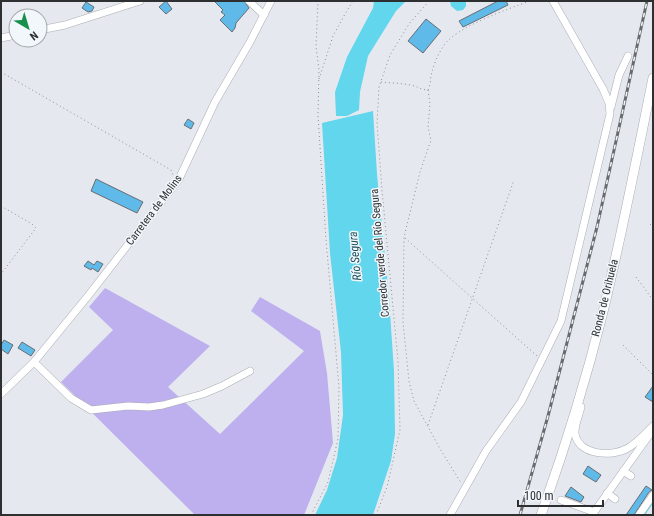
<svg xmlns="http://www.w3.org/2000/svg" width="654" height="516" viewBox="0 0 654 516" font-family="'Roboto Condensed',sans-serif">
<rect width="100%" height="100%" fill="#e5e9ef"/>
<!-- green -->
<polygon fill="#beb0ee" points="105,288 210,346 168,387 220,434 304,351 251,311 260,297 320,331 327,373 333,443 304,515 195,515 61,382 113,330 89,307"/>
<!-- water -->
<g fill="#61d6ed">
<polygon points="374,1 406,1 396,11 368,56 360,92 359,110 347,116 336,116 335,92 347,57 373,8"/>
<polygon points="450,1 466,1 466,6 463,10 457,11 451,6"/>
<polygon points="373,111 377,174 389,298 394,371 395,434 391,461 373,515 315,515 327,490 337,458 343,415 341,352 330,253 322,123"/>
</g>
<g fill="none" stroke-linecap="round" stroke-linejoin="round">
<!-- stream -->
<polyline stroke="#61d6ed" stroke-width="1.5" points="644,515 653,502"/>
</g>
<!-- building -->
<g fill="#5fbae9" stroke="#686e71">
<polygon points="166,1 172,9 166,14 159,7"/>
<polygon points="214,1 244,1 249,8 236,23 235,28 232,32 220,20 225,15 221,12 223,10"/>
<polygon points="498,1 506,1 508,5 463,27 459,21"/>
<polygon points="86,2 94,7 92,11 88,12 82,8"/>
<polygon points="426,19 441,31 423,53 408,41"/>
<polygon points="188,119 194,123 191,129 184,125"/>
<polygon points="96,179 143,202 137,213 91,191"/>
<polygon points="88,261 94,265 97,261 103,264 98,272 92,268 91,270 84,266"/>
<polygon points="4,340 13,345 8,354 1,349 1,345"/>
<polygon points="22,342 35,350 31,356 18,348"/>
<polygon points="653,386 653,402 645,397"/>
<polygon points="588,466 601,475 596,482 583,474"/>
<polygon points="646,486 652,490 649,492 634,515 626,515"/>
<polygon points="571,487 584,497 581,502 565,496"/>
</g>
<g fill="none" stroke-linecap="round" stroke-linejoin="round">
<defs>
<g id="minor">
<polyline points="249,1 264,15"/>
<polyline points="40,30 65,25 140,1"/>
<polyline points="1,38 16,35"/>
<polyline points="611,107 619,75 628,56"/>
<polyline points="34,362 71,398 91,410 128,406 149,407 163,405 203,394 222,386 250,371"/>
<polyline points="1,394 34,362 88,296 179,179 215,102 250,42 271,1"/>
<path d="M581 407C579 416 574 426 575 434 579 456 613 457 628 448 637 443 645 434 653 426"/>
<polyline points="623,471 631,476"/>
<polyline points="607,493 615,499"/>
<polyline points="561,500 594,512"/>
<polyline points="450,515 486,451 521,402 561,321 610,114 609,103 603,89 553,1"/>
<polyline points="592,515 650,434"/>
<polyline points="639,515 653,495"/>
</g>
<path id="major" d="M541 515C565 448 586 380 603 312 622 234 637 156 653 78"/>
</defs>
<!-- minor casing -->
<use href="#minor" stroke="#aaaeb3" stroke-width="8"/>
<!-- major casing -->
<use href="#major" stroke="#aaaeb3" stroke-width="10"/>
<!-- path -->
<g stroke="#8c8e92" stroke-width="1" stroke-dasharray="1 3" stroke-linecap="butt">
<polyline points="1,72 171,170 173,175"/>
<polyline points="319,79 333,36 345,14 353,1"/>
<path d="M381 82C390 83 400 83 410 85 417 86 421 90 428 90 431 84 430 78 432 72 434 64 438 54 443 47 453 28 508 9 530 1"/>
<polyline points="428,90 430,104 428,127 431,140 420,172 404,237 403,322 409,381 414,401 439,447 461,483"/>
<polyline points="1,206 32,224 36,228 1,274"/>
<polyline points="650,225 653,222"/>
<polyline points="405,238 537,356"/>
<polyline points="636,277 653,300"/>
<polyline points="623,345 653,375"/>
<polyline points="428,425 514,180"/>
<polyline points="311,515 328,482 338,439 339,387 326,240 318,115 319,70 316,46 318,1"/>
<polyline points="376,515 387,487 400,430 398,361 382,190 377,123 379,87 390,55 409,24 429,1"/>
</g>
<!-- minor -->
<use href="#minor" stroke="#fff" stroke-width="7"/>
<!-- major -->
<use href="#major" stroke="#fff" stroke-width="9"/>
<defs>
<polyline id="rail" points="520,515 548,416 597,227 647,1"/>
</defs>
<!-- rail casing -->
<use href="#rail" stroke="#686a6d" stroke-width="3"/>
<!-- rail -->
<use href="#rail" stroke="#f2f7fc" stroke-width="1.5" stroke-dasharray="4.5" stroke-linecap="butt"/>
</g>
<g text-anchor="middle" dominant-baseline="central" stroke-width="3" stroke-linejoin="round" paint-order="stroke">
<!-- street labels -->
<g font-size="11" fill="#2e2f31" stroke="#f2f7fc">
<text transform="translate(154 210) rotate(-53)">Carretera de Molins</text>
<text transform="translate(380 253) rotate(-95)">Corredor verde del Río Segura</text>
<text transform="translate(605 298) rotate(-76)">Ronda de Orihuela</text>
</g>
<!-- water labels -->
<g font-size="12" font-style="italic" fill="#1d505a" stroke="#f2f7fc">
<text transform="translate(355 256) rotate(-95)">Río Segura</text>
</g>
</g>
<!-- border -->
<rect width="654" height="516" fill="none" stroke="#2e2f31" stroke-width="4"/>
<!-- north arrow -->
<g transform="translate(28 28) rotate(142)"><circle r="19" fill="#f2f7fc" stroke="#a4a7ab"/>
<path d="M0-3L7 15L0 10L-7 15Z" fill="#17904b"/>
<text y="-6" font-size="11" font-weight="bold" text-anchor="middle" fill="#2e2f31">N</text>
</g>
<!-- scale -->
<path d="M518 500v6h85v-6" fill="none" stroke="#2e2f31" stroke-width="2"/>
<text x="524" y="500" font-size="12" fill="#2e2f31" stroke="#f2f7fc" stroke-width="3" paint-order="stroke">100 m</text>
</svg>
